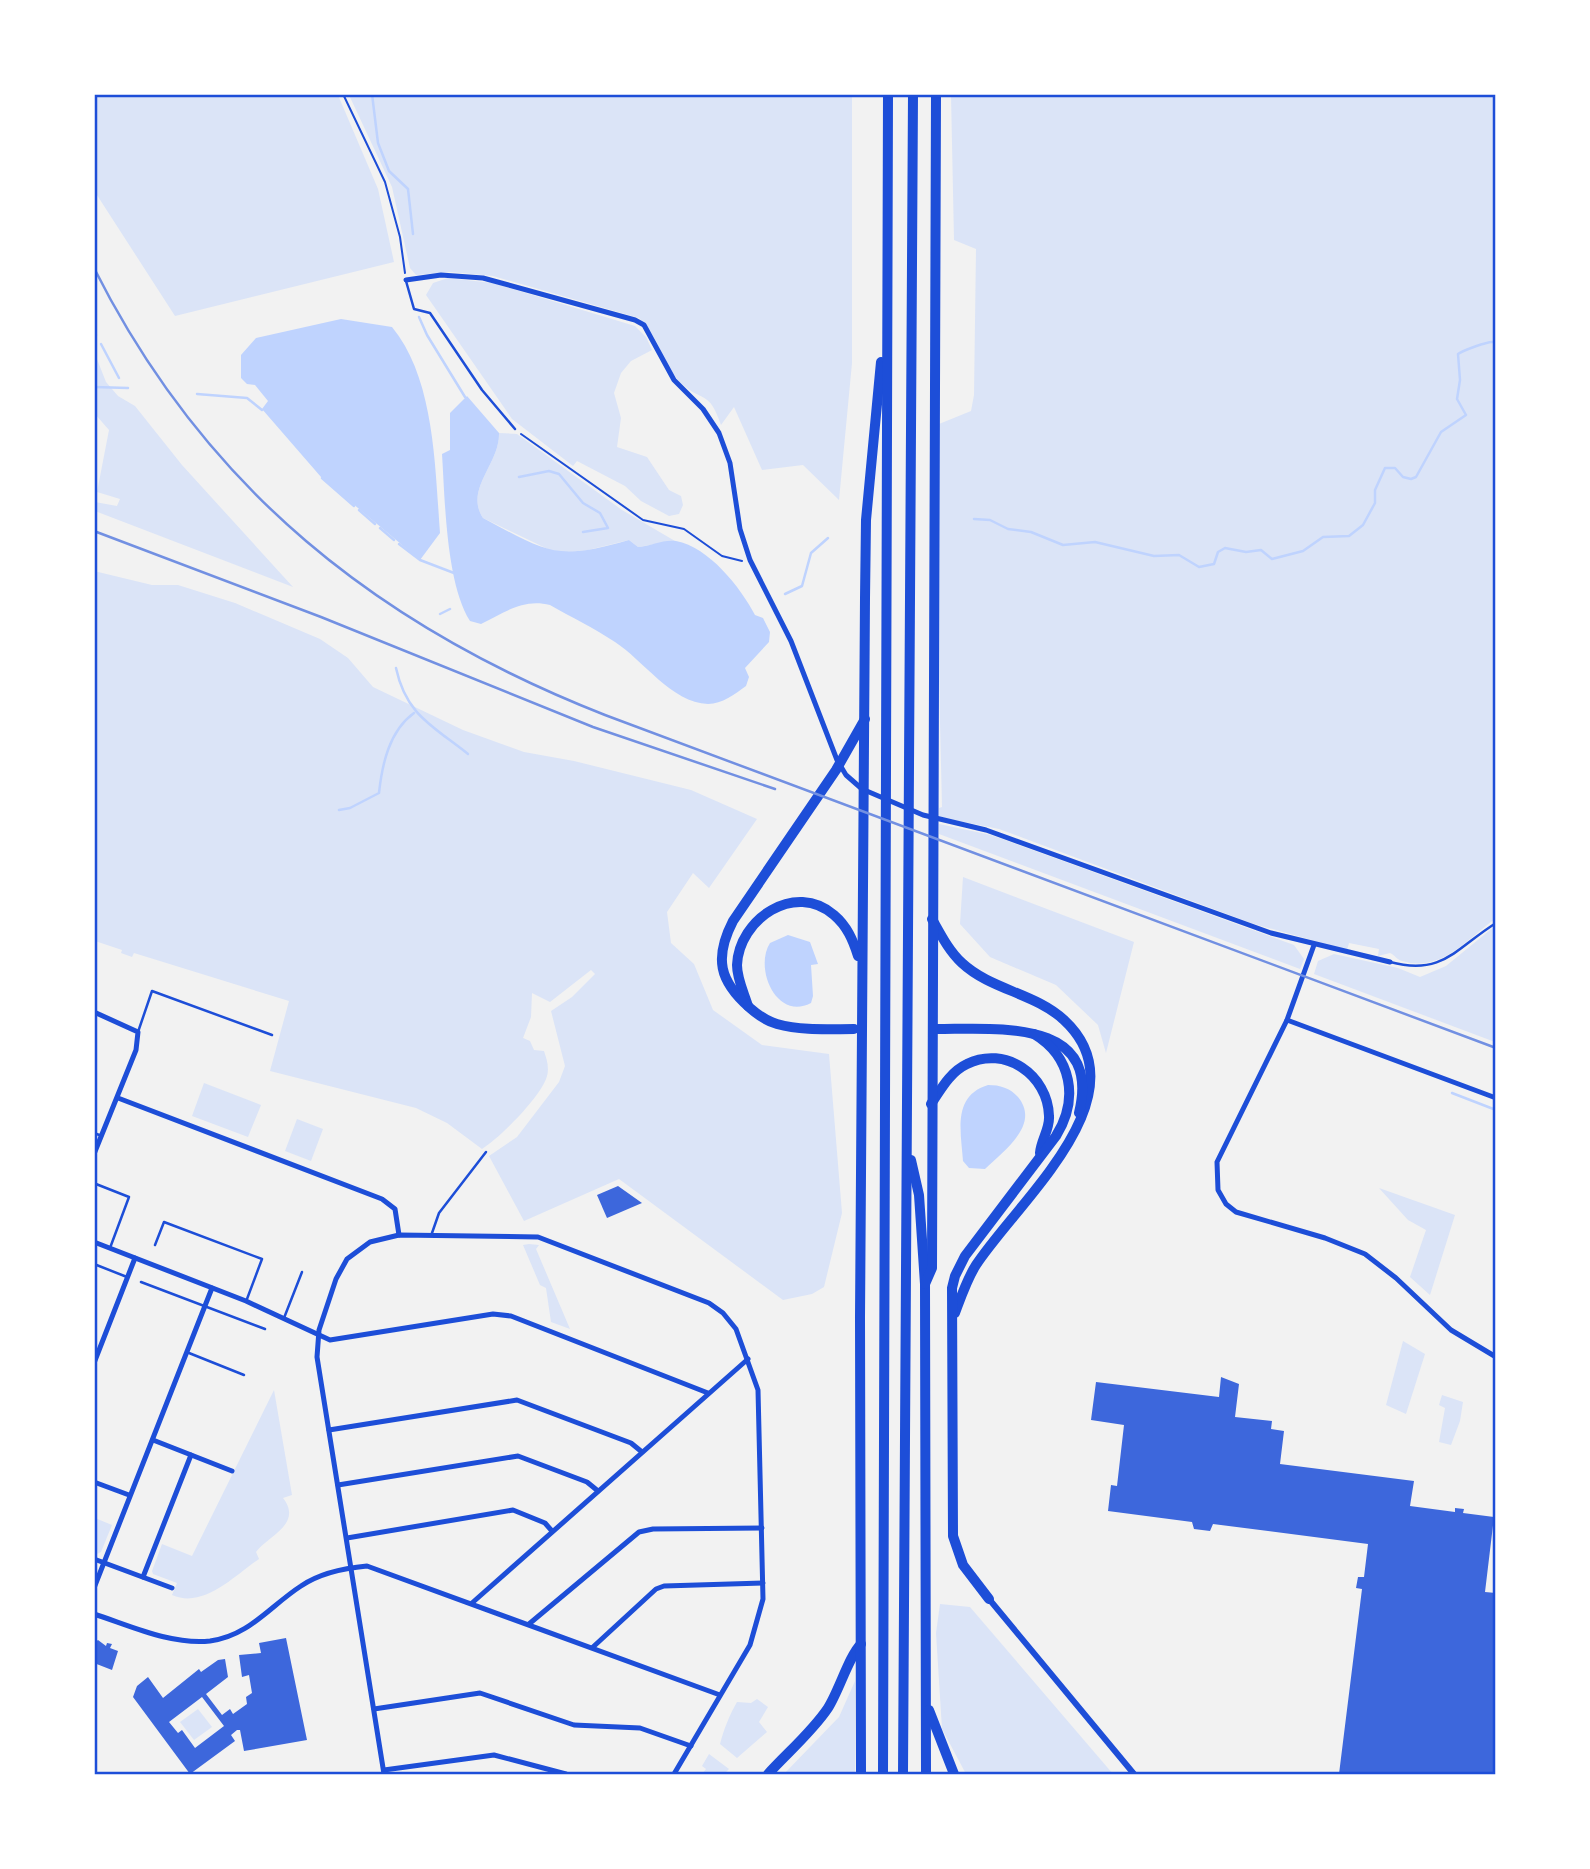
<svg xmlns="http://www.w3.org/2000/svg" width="1590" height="1869" viewBox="0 0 1590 1869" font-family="Literata,serif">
<rect width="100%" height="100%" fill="#f2f2f2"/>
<!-- green -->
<g fill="#dbe4f7">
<polygon points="95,94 338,95 378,189 394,262 175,316 95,192"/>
<path d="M349 95H852V363L839 500 803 465 762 470 734 407 721 425C709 389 702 403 681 383 661 363 661 339 639 318L493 276 450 272 416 275 410 268 392 187Z"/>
<path d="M951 95H1495V919C1467 939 1441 973 1402 961 1396 959 1396 956 1390 953L1378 956 1379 949 1349 943 1347 950 1251 923 999 829 939 817V808L942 807 938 638 939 424 971 411 974 395 976 249 954 240Z"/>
<polygon points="448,278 493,283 635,326 646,337 652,350 631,361 621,373 614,393 621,418 617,447 647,457 669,490 681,496 683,505 679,514 669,516 641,501 625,486 577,461 573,466 512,419 426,295 433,283"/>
<polygon points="95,354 106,382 118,396 135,406 182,465 293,587 95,511 95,502 117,506 120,499 97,492 109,430 95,414"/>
<path d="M499 433 517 434 622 510 675 541 638 547 629 540 588 550 556 553 483 518C464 489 500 464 499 433Z"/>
<path d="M94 571 152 585H178L235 603 320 639 348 658 373 687 463 730 524 752 574 761 691 790 757 819 709 888 693 873 667 912 671 943 694 964 713 1010 762 1045 829 1054 842 1213 824 1287 812 1294 783 1300 619 1179 524 1221 489 1156 517 1137 559 1082 565 1066 551 1011 572 997 595 974 591 970 550 1002 532 993 531 1017 523 1038 530 1041 534 1050 544 1051C547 1060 550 1069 546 1079 539 1098 500 1138 482 1149L447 1123 416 1108 270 1071 289 1001 134 953 132 957 121 953 122 950 95 941Z"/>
<polygon points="939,824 991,835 1294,945 1304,959 1300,969 939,834"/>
<polygon points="963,877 1134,942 1106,1053 1098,1025 1056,985 990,957 960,924"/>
<polygon points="1495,926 1495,1042 1314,974 1318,961 1334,954 1398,968 1420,977 1446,966"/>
<polygon points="204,1083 261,1105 248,1137 192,1116"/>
<polygon points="297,1119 323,1129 311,1161 285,1151"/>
<polygon points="1379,1188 1455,1215 1430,1295 1410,1277 1426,1230 1408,1220"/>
<polygon points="529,1244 539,1245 536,1249 570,1329 551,1322 546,1288 540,1285 523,1245"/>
<polygon points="1403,1341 1425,1354 1406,1414 1386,1405"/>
<path d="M274 1390 292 1495 283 1498C303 1524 269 1535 256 1552L259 1559C234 1576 204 1609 172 1595L177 1583 153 1574 152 1571 162 1544 192 1556Z"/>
<polygon points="1442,1395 1463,1402 1460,1421 1451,1445 1439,1442 1445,1408 1439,1405"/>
<polygon points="95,1518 112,1525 101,1552 97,1554 95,1553"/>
<polygon points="940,1604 970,1607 1113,1774 966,1774 942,1729 936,1633"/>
<polygon points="855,1681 855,1774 784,1774 839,1717"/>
<path d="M757 1699 768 1707 759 1722 767 1732 737 1758 720 1744C724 1729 729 1716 737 1702L751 1703Z"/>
<polygon points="198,1709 212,1727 194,1740 180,1722"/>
<polygon points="709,1754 729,1769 724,1774 702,1774 706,1769 702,1766"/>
</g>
<!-- water -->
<g fill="#bfd3fe">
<path d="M341 319 392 327C435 379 435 468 440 533L420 560 321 477 262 409 268 401 255 385 247 384 241 378V355L256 338Z"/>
<path d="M467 396 499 433C500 464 464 489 483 518 549 553 555 561 629 540L638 547C651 546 664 539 676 541 709 547 741 588 755 615L763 618 770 632 769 642 745 668 749 677 746 686C735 694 722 704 708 704 672 703 643 660 615 642 594 628 571 617 550 605 523 598 504 613 481 624L470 621C446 583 445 500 442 454L450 450V413Z"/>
<path d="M788 935 810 942 818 964 811 965 813 996 811 1003C776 1021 754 968 770 943Z"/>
<path d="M988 1085C1000 1085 1010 1088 1018 1097 1041 1125 1003 1151 985 1169L969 1168 963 1161C961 1132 952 1096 988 1085Z"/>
</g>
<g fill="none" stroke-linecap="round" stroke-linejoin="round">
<!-- stream -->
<g stroke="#bfd3fe" stroke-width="2.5">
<polyline points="372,94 378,143 389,171 408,189 413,234"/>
<polyline points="419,317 427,335 465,397"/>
<polyline points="94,332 96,335"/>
<polyline points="101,344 119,378"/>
<polyline points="94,387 128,388"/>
<polyline points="197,394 247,398 262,410"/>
<polyline points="519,477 549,471 559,474 583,503 600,513 608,528 583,532"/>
<polyline points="322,478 354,506"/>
<polyline points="359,510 375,524"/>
<path d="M974 519 990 520 1008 529 1031 532 1063 545 1095 542 1154 556 1179 555 1199 567 1214 564 1218 552 1225 548 1246 552 1261 550 1272 559 1303 551 1323 537 1349 536 1363 525 1375 503V490L1385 468H1395L1403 477 1411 479 1416 477 1441 432 1466 415 1457 399 1460 380 1458 354C1462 351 1488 341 1493 342"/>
<polyline points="380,528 394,540"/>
<polyline points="399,544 420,560 454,573"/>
<polyline points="785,594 802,586 811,553 828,538"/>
<polyline points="440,614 450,609"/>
<path d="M396 668C406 715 433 726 468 754"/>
<path d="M339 810 350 808 379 793C382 765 389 731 414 713"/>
<polyline points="1452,1093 1496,1110"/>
</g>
</g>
<!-- building -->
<g fill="#3d67dc" fill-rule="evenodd">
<polygon points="618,1186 642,1203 607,1218 597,1195"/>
<polygon points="1221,1377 1239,1384 1235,1417 1272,1421 1271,1429 1284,1431 1280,1464 1414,1481 1410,1506 1455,1512 1455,1508 1464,1509 1463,1513 1494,1517 1485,1592 1496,1593 1496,1774 1339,1774 1362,1589 1356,1588 1358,1577 1364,1577 1368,1544 1213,1524 1210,1531 1194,1529 1192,1522 1108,1511 1111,1485 1117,1486 1124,1425 1091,1420 1096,1382 1219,1397"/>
<path d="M286 1638 307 1740 244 1751 240 1730H237L231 1735 235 1741 190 1774 133 1697 137 1686 148 1677 163 1698 199 1669 201 1672 218 1660 225 1659 228 1677 206 1694 222 1715 230 1709 233 1714 247 1704 246 1697 252 1693 249 1675 242 1677 239 1655 261 1653 259 1643ZM202 1697 224 1726 195 1748 182 1730 178 1733 169 1722Z"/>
<polygon points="98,1640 106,1646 107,1643 112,1644 110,1648 118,1651 112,1670 94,1663 94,1643"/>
</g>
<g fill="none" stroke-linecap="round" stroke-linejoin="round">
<!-- path -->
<g stroke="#1d4ed8" stroke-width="2">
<polyline points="343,94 385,182 400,237 405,273"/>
<polyline points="521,434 643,520 684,529 722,556 742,561"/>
</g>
<!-- service -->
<g stroke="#1d4ed8" stroke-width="2.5">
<polyline points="406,281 414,309 430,313 482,390 515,429"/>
<path d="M1390 962C1443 976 1456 948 1496 923"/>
<polyline points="138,1032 152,991 272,1035"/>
<polyline points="94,1133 102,1136"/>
<polyline points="96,1184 129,1197 110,1248"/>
<polyline points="432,1233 439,1213 486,1152"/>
<polyline points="155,1245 164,1222 262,1259 247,1299"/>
<polyline points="94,1264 127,1277"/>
<polyline points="141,1282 265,1329"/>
<polyline points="284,1318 302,1272"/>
<polyline points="189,1353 244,1375"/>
</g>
<!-- minor -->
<g stroke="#1d4ed8" stroke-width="5">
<polyline points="406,280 441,275 483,278 635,320 644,325 674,380 703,409 719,433 730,463 740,529 750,560 791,641 837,760 846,775 862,789 923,815 986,830 1271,933 1390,962"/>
<polyline points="1314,945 1287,1020 1217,1162 1218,1190 1226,1204 1236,1212 1325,1238 1365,1254 1396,1278 1451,1330 1496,1357"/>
<polyline points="94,1012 138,1032 136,1050 94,1154"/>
<polyline points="1287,1020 1496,1098"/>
<polyline points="118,1098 382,1199 395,1209 399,1235"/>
<polyline points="94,1242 246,1301 330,1340 493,1314 511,1316 708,1393"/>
<polyline points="94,1363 135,1258"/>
<polyline points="329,1430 517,1400 631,1443 642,1452"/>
<polyline points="153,1440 232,1471"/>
<polyline points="94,1482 129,1495"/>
<polyline points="338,1485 518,1456 587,1482 598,1491"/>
<polyline points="347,1538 513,1510 545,1523 552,1531"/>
<polyline points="94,1559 172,1588"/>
<polyline points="143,1577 191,1455"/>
<polyline points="94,1588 212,1288"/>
<polyline points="472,1603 748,1359"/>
<path d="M94 1614C131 1626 171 1645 210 1641 249 1636 270 1606 301 1586 320 1573 345 1568 367 1566L720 1695"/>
<polyline points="529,1624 639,1532 653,1529 762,1528"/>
<polyline points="593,1647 656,1589 664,1586 763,1583"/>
<polyline points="374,1709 480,1693 574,1725 640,1728 691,1746"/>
<polyline points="384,1770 494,1755 566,1774"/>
<polyline points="384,1774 317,1357 319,1330 336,1279 347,1259 370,1242 399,1235 538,1237 709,1303 723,1313 736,1329 758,1390 763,1599 750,1645 674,1774"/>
</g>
<!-- tertiary -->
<polyline stroke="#1d4ed8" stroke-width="6" points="989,1599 1134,1774"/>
<!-- motorway -->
<g stroke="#1d4ed8" stroke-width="10">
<path d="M932 919C941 935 949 951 962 963 991 990 1035 993 1064 1020 1145 1095 1018 1201 976 1265 967 1279 961 1297 955 1313"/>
<path d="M748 1006C744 993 737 979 737 965 739 919 795 881 834 915 847 926 853 940 858 956"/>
<path d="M854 1029C829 1029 802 1031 777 1024 766 1021 758 1015 750 1008 719 981 714 958 733 921L836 770 865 719"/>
<path d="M937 1029C998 1029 1102 1018 1079 1113"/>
<path d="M931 1104C941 1089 950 1072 967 1064 1005 1045 1048 1075 1049 1116 1050 1129 1041 1140 1040 1153"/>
<polyline points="911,1160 919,1195 925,1284 926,1774"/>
<polyline points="925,1284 932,1268 936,94"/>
<path d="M989 1599 963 1565 953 1536 952 1288 955 1276 965 1256 1056 1136C1079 1099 1072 1057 1034 1034"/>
<polyline points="929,1710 954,1774"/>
<path d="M768 1774C787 1753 812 1732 828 1708 839 1691 849 1656 861 1644"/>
<polyline points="861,1774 860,1318 865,598 866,520 881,362"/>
<polyline points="883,1774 888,94"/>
<polyline points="903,1774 913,94"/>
</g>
<!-- rail -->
<g stroke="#7290e2" stroke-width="2.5">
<path d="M94 268C205 489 378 626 605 715L1496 1048"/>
<polyline points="94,531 321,617 593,727 775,789"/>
</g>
</g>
<!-- border -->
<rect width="1590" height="1869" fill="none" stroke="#ffffff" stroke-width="192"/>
<rect x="96" y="96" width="1398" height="1677" fill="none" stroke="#1d4ed8" stroke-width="2.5"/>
</svg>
